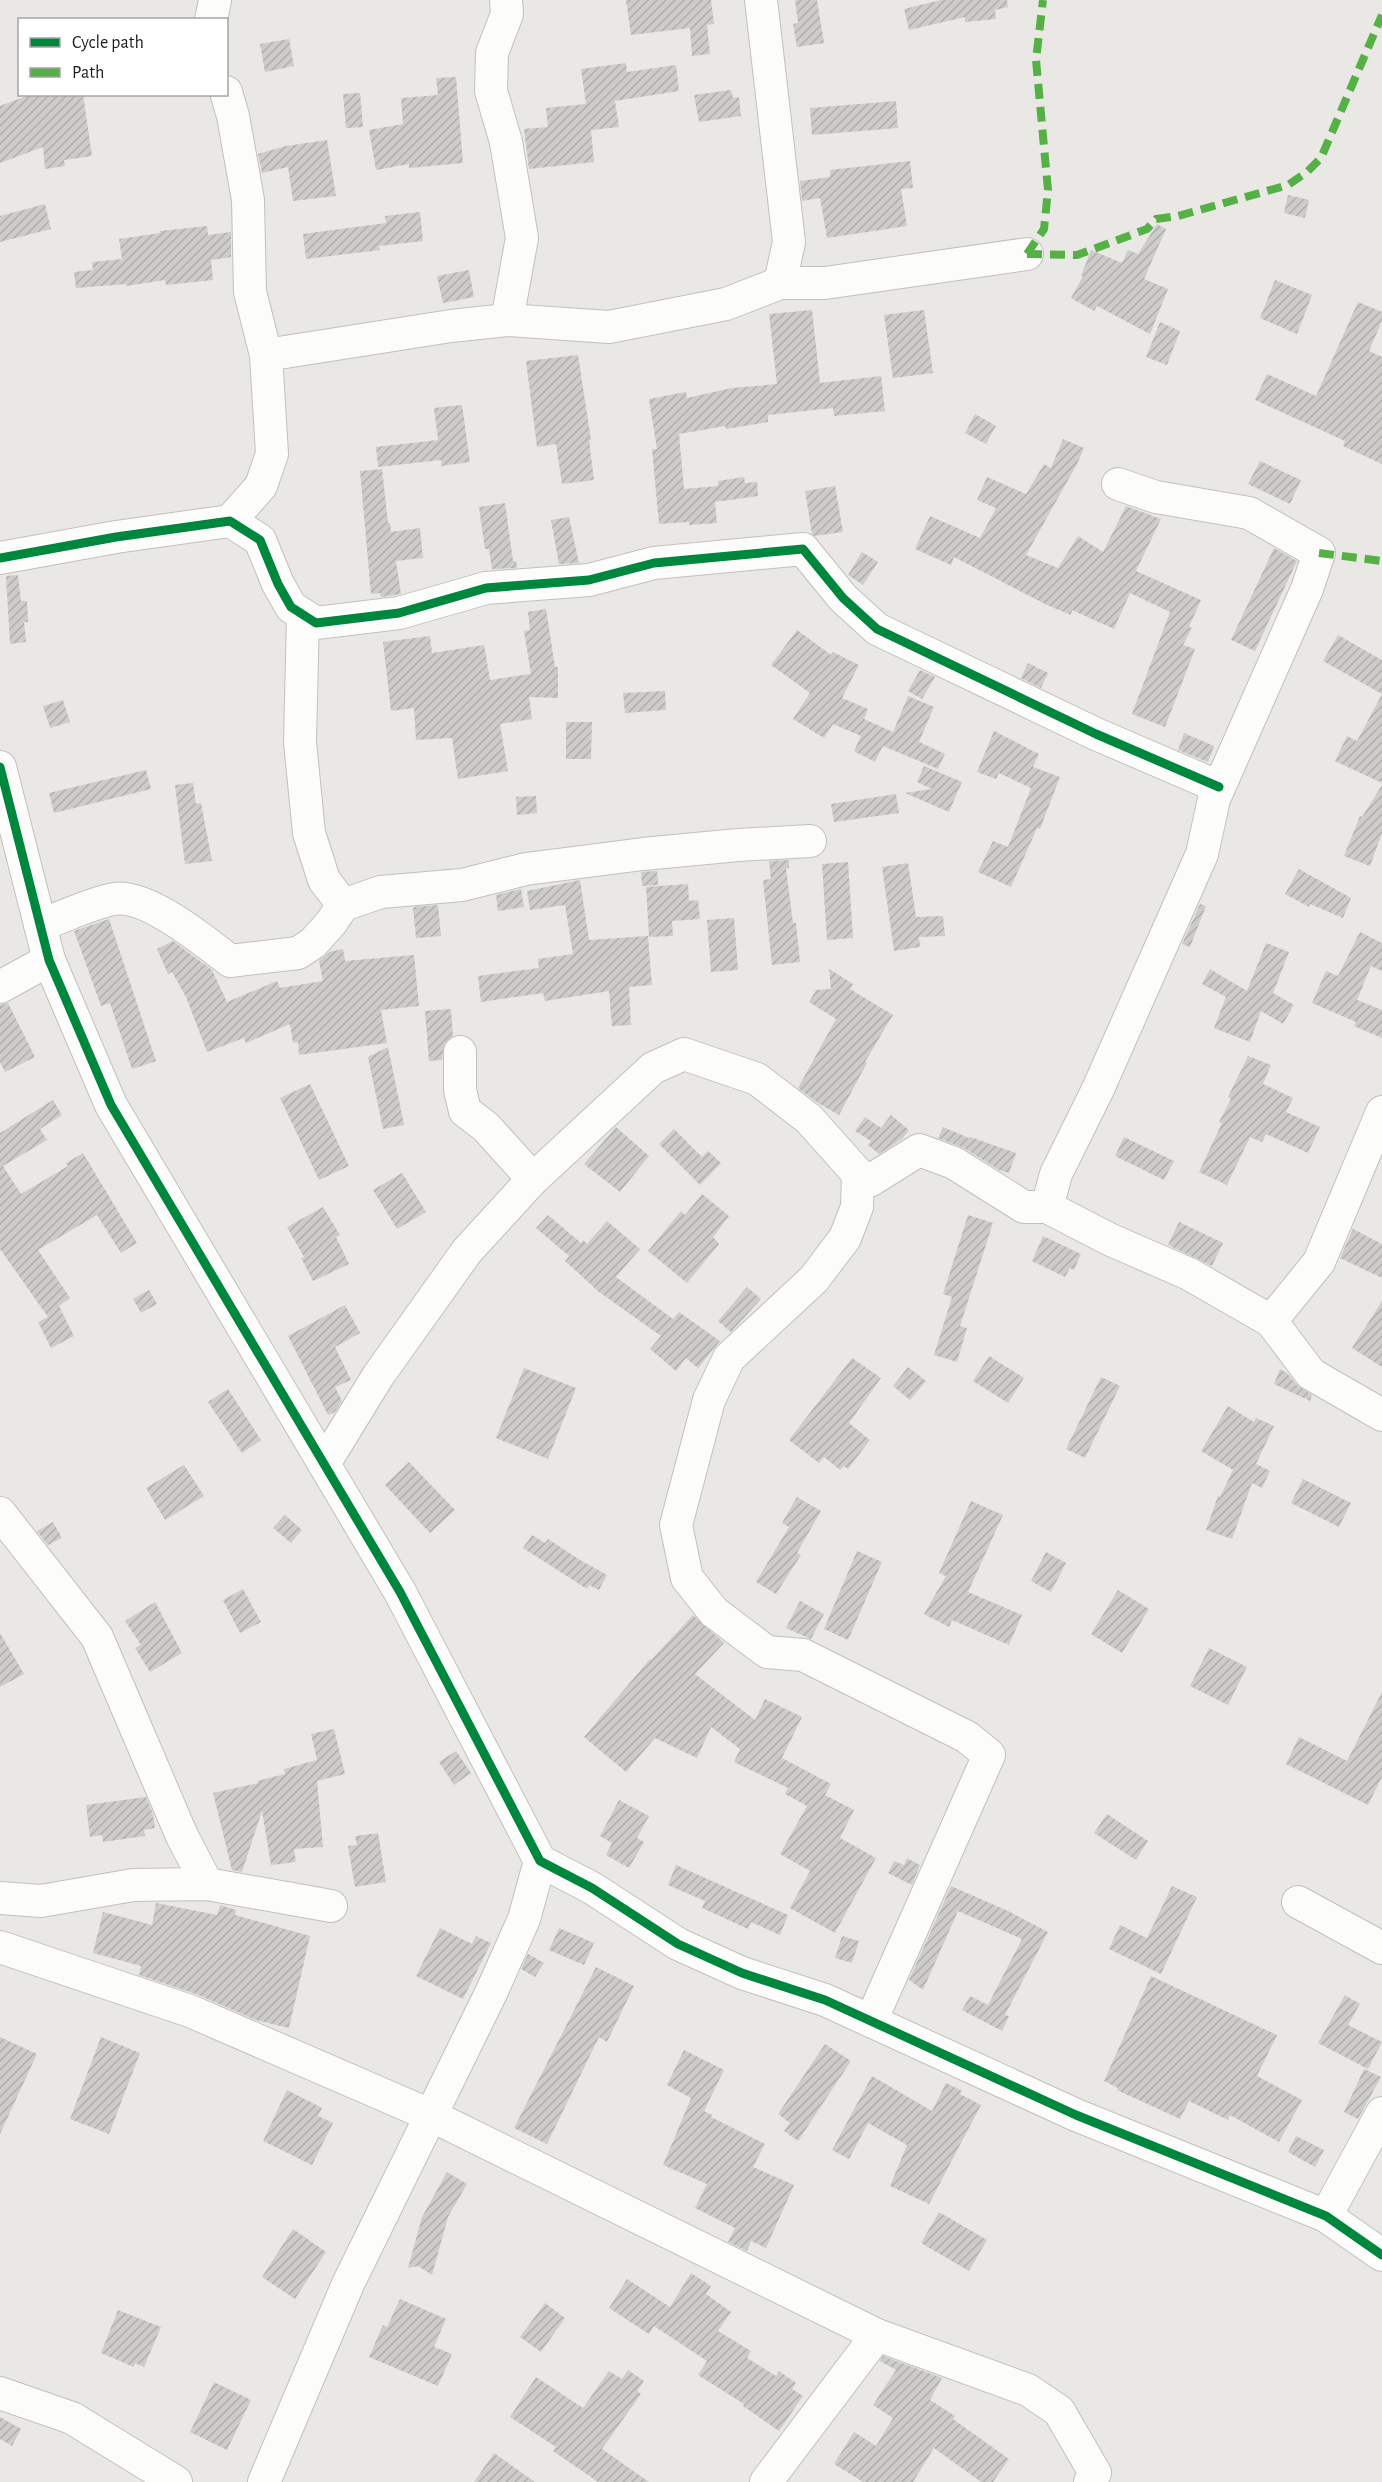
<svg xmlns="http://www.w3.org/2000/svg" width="1382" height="2482" viewBox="0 0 1382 2482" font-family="'Alegreya Sans',sans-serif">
<defs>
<pattern id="building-hatch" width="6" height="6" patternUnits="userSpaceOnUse" patternTransform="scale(1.5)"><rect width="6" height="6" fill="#ceccca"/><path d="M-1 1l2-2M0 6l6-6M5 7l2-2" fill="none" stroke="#b0afad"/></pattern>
</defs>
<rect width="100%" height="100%" fill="#eae8e5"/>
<!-- building -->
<g fill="url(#building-hatch)">
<polygon points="626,0 711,0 714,24 707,25 710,54 692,56 690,28 631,35"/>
<polygon points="795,0 817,0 824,43 797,47 793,24 798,23"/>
<polygon points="941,0 1007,0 1008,7 995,10 996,19 965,22 965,17 909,30 904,9"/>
<polygon points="289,39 294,66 265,72 260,44"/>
<polygon points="626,63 627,72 676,65 679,91 615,101 619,127 591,130 594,162 529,169 524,129 548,127 546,108 586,104 581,69"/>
<polygon points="456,77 463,163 409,168 409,164 376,170 369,130 403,124 401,98 438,95 436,78"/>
<polygon points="731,90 733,98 739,97 741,116 699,122 694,95"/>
<polygon points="360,93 363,127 346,128 343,94"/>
<polygon points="32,94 83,94 92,156 64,160 65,166 45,169 43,147 0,163 0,106"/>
<polygon points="896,101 898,128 812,135 810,108"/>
<polygon points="327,140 336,196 293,201 288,167 262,173 258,154 286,146"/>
<polygon points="910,161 913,188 901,189 907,226 827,238 820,198 802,201 800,181 830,177 830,170"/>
<polygon points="1288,195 1309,200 1305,218 1284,213"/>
<polygon points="45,204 51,229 0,242 0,216"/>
<polygon points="420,212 423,241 379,246 380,250 306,259 303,234 386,223 385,216"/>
<polygon points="1157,224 1166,229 1144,279 1168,289 1150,334 1097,306 1094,311 1071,298 1083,276 1081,276 1091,250 1122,263 1128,250 1138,254"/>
<polygon points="207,226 208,235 231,232 231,257 211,260 213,280 166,285 165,280 126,286 126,284 76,288 74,272 93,270 92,262 122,259 119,239 160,233 160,231"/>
<polygon points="469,270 474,297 443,303 437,276"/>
<polygon points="1275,280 1312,295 1297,334 1260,318"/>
<polygon points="1358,302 1382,312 1382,321 1369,351 1382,357 1382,464 1343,446 1345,441 1255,400 1267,374 1316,396"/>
<polygon points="812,310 820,383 881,376 885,411 834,416 833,408 768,415 768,422 726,429 725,426 679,434 684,489 718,486 718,481 744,477 745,483 757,482 758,496 715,502 717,523 689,525 689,522 659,524 652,449 657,449 649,399 686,392 687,398 732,388 777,384 769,314"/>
<polygon points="924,310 933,373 893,378 884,315"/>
<polygon points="1160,322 1180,331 1167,365 1146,357"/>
<polygon points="578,355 591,440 589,440 594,480 562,484 556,444 537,447 526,361"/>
<polygon points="462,405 470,462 441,466 441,460 378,467 376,447 438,440 434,408"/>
<polygon points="975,414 996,426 986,444 965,433"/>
<polygon points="1063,439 1084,448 1077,464 1026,555 1058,568 1078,536 1103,552 1126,506 1161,519 1136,571 1201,600 1189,627 1192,628 1183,645 1195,649 1165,727 1132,714 1170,612 1130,593 1114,629 1072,610 1071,615 1047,605 954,557 951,565 915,549 930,516 980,538 996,508 977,500 987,477 1026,494 1044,464 1051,468"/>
<polygon points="1260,461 1301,480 1290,504 1248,484"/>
<polygon points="382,469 388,523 390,523 391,532 420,528 423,558 396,561 401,594 381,597 380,593 371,594 360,471"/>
<polygon points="835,486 843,532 815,536 812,534 805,491"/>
<polygon points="505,503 513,561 516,561 517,568 492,569 489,549 485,549 479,507"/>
<polygon points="569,517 579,563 559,564 551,520"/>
<polygon points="1274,548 1297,561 1255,651 1231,640"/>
<polygon points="862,552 878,562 863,585 848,575"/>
<polygon points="18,575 21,601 27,601 28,622 24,622 26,642 10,644 6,576"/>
<polygon points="546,609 555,667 558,667 558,698 529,697 532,719 500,724 508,771 458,779 452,738 416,740 414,708 391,711 383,642 430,636 432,653 484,645 490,680 531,674 524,631 530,630 528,612"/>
<polygon points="797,630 831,655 833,652 859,665 842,698 868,709 864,719 893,732 908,696 934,707 919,742 945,754 938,769 883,746 875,762 854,751 861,736 833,724 824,738 793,719 810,693 771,665"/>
<polygon points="1338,635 1382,660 1382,783 1335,761 1347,736 1357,741 1382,694 1323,661"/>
<polygon points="1028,663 1048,673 1041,688 1021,678"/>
<polygon points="920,670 935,677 922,699 908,691"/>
<polygon points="665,691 666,710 625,713 623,693"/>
<polygon points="63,700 70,722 50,728 43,706"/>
<polygon points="566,722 592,722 591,759 566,759"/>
<polygon points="994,731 1039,754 1033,767 1060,777 1040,829 1037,828 1011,887 978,872 993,841 1008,847 1031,788 999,773 996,779 977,772"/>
<polygon points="1184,733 1214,746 1208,762 1178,750"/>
<polygon points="924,766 962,782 949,812 905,793 932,789 917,782"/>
<polygon points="146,770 151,789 54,813 49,793"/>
<polygon points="193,783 196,804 201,803 212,861 185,864 175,785"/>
<polygon points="1382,785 1382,833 1370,866 1344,856 1360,816 1362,817"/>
<polygon points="896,794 899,813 834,822 831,804"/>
<polygon points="536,796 537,813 517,815 516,797"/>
<polygon points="789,860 789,868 786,868 793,923 796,923 800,962 772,965 763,880 771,879 769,861"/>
<polygon points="848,862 853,938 827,940 822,864"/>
<polygon points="908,863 916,917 943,916 945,936 919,937 920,947 894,951 882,867"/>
<polygon points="1299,869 1351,898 1343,918 1310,904 1309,907 1285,894"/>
<polygon points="657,871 658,885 642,886 641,872"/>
<polygon points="580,880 589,940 648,936 652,985 629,987 631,1025 612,1026 609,991 545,1001 543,993 481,1002 478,976 539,968 538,959 573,954 565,905 530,910 527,891"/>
<polygon points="688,884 689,901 698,900 700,919 672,921 673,936 649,937 646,887"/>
<polygon points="521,889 524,907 498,911 496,895"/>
<polygon points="1200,904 1206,906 1190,947 1182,944"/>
<polygon points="438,905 441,936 416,938 413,907"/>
<polygon points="734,918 738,970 711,972 707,920"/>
<polygon points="109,919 156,1061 132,1069 110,1003 101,1006 74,931"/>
<polygon points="1360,932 1382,943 1382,971 1371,966 1357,1000 1382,1010 1382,1038 1354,1026 1356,1022 1312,1003 1326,971 1338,976"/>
<polygon points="173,941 212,970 227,1002 277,981 280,988 323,981 319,961 329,952 343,949 345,961 414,955 419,1006 381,1010 387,1043 299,1055 298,1042 293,1043 290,1024 246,1043 244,1038 207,1052 186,997 172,972 168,974 157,949"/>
<polygon points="1266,943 1289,952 1273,993 1294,1005 1283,1024 1261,1011 1250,1042 1214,1028 1226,997 1202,984 1210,969 1247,991"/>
<polygon points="829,969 853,984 850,989 893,1015 865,1062 867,1063 839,1115 818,1103 798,1088 836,1019 809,1002 816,990 831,989"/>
<polygon points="8,1003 35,1057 5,1072 0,1062 0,1005"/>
<polygon points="451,1009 453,1036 444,1044 442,1060 429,1061 425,1011"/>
<polygon points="388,1047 404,1125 383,1129 368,1057"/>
<polygon points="1248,1056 1271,1065 1263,1084 1293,1098 1286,1112 1320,1127 1308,1153 1266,1134 1262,1142 1250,1137 1227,1185 1199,1172 1222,1123 1219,1122 1231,1099 1228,1097"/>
<polygon points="310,1084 349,1166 319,1180 280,1098"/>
<polygon points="53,1100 62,1115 40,1129 47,1140 3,1166 21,1194 68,1166 66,1163 83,1153 137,1243 121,1253 97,1215 38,1250 70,1298 59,1306 74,1336 51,1348 38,1322 48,1317 0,1249 0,1133"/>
<polygon points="891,1115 909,1130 902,1139 879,1154 868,1145 871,1141 855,1131 865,1117 881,1128"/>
<polygon points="616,1127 649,1156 620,1192 584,1164"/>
<polygon points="943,1127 969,1138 970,1137 1016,1153 1009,1173 999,1170 964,1148 938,1138"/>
<polygon points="674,1129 702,1157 708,1151 721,1163 700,1185 659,1144"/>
<polygon points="1124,1137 1174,1161 1164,1180 1115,1156"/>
<polygon points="402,1173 426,1212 397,1229 373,1190"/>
<polygon points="702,1194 729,1216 713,1237 719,1244 687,1283 648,1251 681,1211 685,1215"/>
<polygon points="323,1207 340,1235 336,1237 349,1264 313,1281 301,1258 304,1257 287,1227"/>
<polygon points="548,1215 581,1243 583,1240 587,1244 607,1221 640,1249 616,1277 673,1319 679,1312 720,1341 698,1368 686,1358 676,1371 650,1349 661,1336 599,1292 565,1261 569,1256 536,1228"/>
<polygon points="968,1215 993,1223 960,1326 967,1328 957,1362 934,1355 952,1297 943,1294"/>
<polygon points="1179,1222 1223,1243 1212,1266 1168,1245"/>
<polygon points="1353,1229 1382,1244 1382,1278 1340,1258"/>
<polygon points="1043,1236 1081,1254 1074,1270 1070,1268 1065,1277 1032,1261"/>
<polygon points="747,1287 761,1299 731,1332 718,1321"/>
<polygon points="149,1290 157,1304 141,1313 133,1299"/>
<polygon points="1382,1301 1382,1367 1352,1348"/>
<polygon points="345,1305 360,1333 335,1347 351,1380 335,1387 342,1401 335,1412 328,1415 288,1336"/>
<polygon points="989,1356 1024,1378 1008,1403 973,1381"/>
<polygon points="852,1358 881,1378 849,1423 870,1440 848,1469 844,1466 840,1470 824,1457 819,1463 789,1440"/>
<polygon points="908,1367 926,1381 910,1400 893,1386"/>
<polygon points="524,1368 576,1388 548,1459 496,1438"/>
<polygon points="1280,1369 1287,1373 1297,1385 1312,1395 1310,1401 1274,1384"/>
<polygon points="1101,1377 1120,1386 1085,1458 1066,1449"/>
<polygon points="228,1389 261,1440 242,1453 208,1402"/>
<polygon points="1228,1406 1254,1422 1256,1418 1274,1426 1256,1464 1270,1471 1262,1488 1252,1483 1232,1539 1206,1530 1218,1496 1220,1497 1233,1470 1201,1451"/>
<polygon points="409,1462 455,1510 430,1533 385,1485"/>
<polygon points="184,1465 204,1496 165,1520 146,1488"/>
<polygon points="1303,1479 1351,1503 1339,1527 1291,1503"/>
<polygon points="797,1497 821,1511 797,1553 801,1555 776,1594 756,1582 789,1527 782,1523"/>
<polygon points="971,1501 1003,1515 968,1592 1022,1615 1009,1645 952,1620 949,1627 924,1614 946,1576 939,1573"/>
<polygon points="285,1515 302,1530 291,1543 273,1528"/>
<polygon points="53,1522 62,1538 48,1545 37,1531"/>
<polygon points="532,1535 545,1543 548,1539 580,1560 607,1575 599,1590 589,1585 587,1589 523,1548"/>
<polygon points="857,1551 882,1562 848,1640 824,1629"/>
<polygon points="1046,1552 1066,1563 1051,1592 1031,1581"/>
<polygon points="243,1589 261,1622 240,1633 223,1600"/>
<polygon points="1118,1590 1149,1609 1122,1653 1091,1634"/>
<polygon points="800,1601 824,1614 811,1639 786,1628"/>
<polygon points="155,1602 182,1653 150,1672 135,1648 141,1645 125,1621"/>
<polygon points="693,1615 724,1643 695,1674 755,1720 765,1699 802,1717 782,1758 831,1784 825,1795 854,1810 840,1838 876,1858 835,1933 790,1908 810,1871 780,1854 807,1806 785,1794 788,1788 734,1762 740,1749 711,1727 697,1758 655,1738 626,1772 584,1737 650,1659 651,1660"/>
<polygon points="0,1633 24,1674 0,1687"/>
<polygon points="1209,1648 1247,1667 1228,1705 1190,1686"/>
<polygon points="1382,1692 1382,1777 1368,1805 1286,1764 1299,1737 1347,1761"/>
<polygon points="334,1729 345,1774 317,1781 323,1847 294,1849 296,1862 271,1865 262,1811 242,1872 232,1870 213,1793 258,1783 257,1781 285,1774 284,1769 317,1760 311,1734"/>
<polygon points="456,1751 471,1773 454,1785 439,1762"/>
<polygon points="146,1797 153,1814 155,1828 144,1830 145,1836 103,1842 102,1835 90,1837 86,1805"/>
<polygon points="619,1800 649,1816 637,1838 644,1842 629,1868 606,1855 612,1843 600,1836"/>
<polygon points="1107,1814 1148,1841 1136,1860 1094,1833"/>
<polygon points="378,1833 386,1882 355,1887 348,1846 357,1845 355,1836"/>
<polygon points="907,1858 920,1865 912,1885 888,1873 894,1861 904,1865"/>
<polygon points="676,1865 788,1915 780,1935 751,1922 748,1929 702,1908 705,1901 668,1885"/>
<polygon points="951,1886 1008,1911 1048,1932 1005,2015 1009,2016 1002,2031 962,2010 970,1996 988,2005 1022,1939 958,1911 923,1990 909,1980"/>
<polygon points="1172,1886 1197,1897 1161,1974 1109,1949 1120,1925 1147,1938"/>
<polygon points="156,1903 217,1915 220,1905 236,1910 235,1915 310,1936 289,2028 256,2020 196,1994 139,1975 141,1966 93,1953 103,1912 152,1925"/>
<polygon points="440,1928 472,1944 476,1936 491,1943 463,1999 416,1976"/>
<polygon points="559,1928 594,1943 584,1965 549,1950"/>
<polygon points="842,1936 859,1941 852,1963 835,1958"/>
<polygon points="528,1954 544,1963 535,1977 521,1969"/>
<polygon points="596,1967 634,1986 607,2042 599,2037 547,2144 514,2128"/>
<polygon points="1151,1976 1277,2035 1257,2076 1302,2100 1279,2142 1230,2115 1228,2120 1189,2101 1180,2119 1117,2090 1118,2088 1104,2081"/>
<polygon points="1345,1995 1360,2004 1348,2025 1382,2042 1368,2069 1318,2043"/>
<polygon points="0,2037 37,2054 0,2134"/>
<polygon points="101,2037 140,2053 109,2134 70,2119"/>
<polygon points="825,2044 851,2061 798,2141 784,2131 790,2123 778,2114"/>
<polygon points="684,2050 724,2070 704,2111 712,2115 711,2117 765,2144 753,2167 794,2185 766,2248 751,2241 747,2251 728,2242 735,2228 695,2208 707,2184 663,2165 691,2098 667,2085"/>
<polygon points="1364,2069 1381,2077 1358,2119 1344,2112"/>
<polygon points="872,2076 932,2111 946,2083 962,2091 960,2094 981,2105 929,2204 890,2186 907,2145 868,2123 849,2159 832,2150"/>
<polygon points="287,2090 322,2108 318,2116 333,2123 312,2165 263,2141"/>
<polygon points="1296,2136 1324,2150 1315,2167 1288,2152"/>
<polygon points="447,2172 467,2184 448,2217 432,2275 418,2266 408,2268 422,2217"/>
<polygon points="939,2212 987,2240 969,2271 921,2243"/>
<polygon points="293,2229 326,2252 295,2299 262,2277"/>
<polygon points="691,2273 711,2286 706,2294 731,2312 718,2331 751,2351 747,2358 776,2376 779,2371 796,2383 792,2389 803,2396 779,2431 743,2406 744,2404 698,2375 707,2361 654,2326 649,2334 609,2308 627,2279 670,2307"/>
<polygon points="400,2299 446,2319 434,2347 452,2354 438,2386 369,2357 383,2325 387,2327"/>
<polygon points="545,2303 565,2318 541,2352 520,2337"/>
<polygon points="118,2310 161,2327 144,2367 135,2363 134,2367 101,2353"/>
<polygon points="883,2356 942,2378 930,2400 955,2416 953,2419 1009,2459 993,2482 981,2482 934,2448 913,2482 863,2482 834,2464 854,2432 876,2446 893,2418 873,2405 896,2370 880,2361"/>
<polygon points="628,2370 644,2381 637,2391 641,2394 602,2449 649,2482 598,2482 553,2451 556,2447 510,2417 536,2377 583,2408 609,2371 622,2379"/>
<polygon points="214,2382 251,2400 227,2450 190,2432"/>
<polygon points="0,2417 21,2429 12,2446 0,2439"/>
<polygon points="494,2453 535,2482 474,2482"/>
</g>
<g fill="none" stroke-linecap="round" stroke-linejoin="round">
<defs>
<g id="minor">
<polyline points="506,0 507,14 492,53 491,91 506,142 522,238 507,320"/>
<polyline points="761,0 789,242 780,283"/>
<polyline points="211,20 215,0"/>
<polyline points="226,92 233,116 248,200 250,292 266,355"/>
<polyline points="1118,484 1156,497 1249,513 1319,553 1307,589 1214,799 1202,854 1098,1089 1056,1174 1047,1207 1111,1240 1189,1274 1271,1321 1311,1374 1382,1415"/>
<polyline points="230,521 261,486 272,454 266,355 451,326 507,320 609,327 726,304 780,283 825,283 1027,254"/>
<polyline points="0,558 116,537 230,521 260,540 278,584 291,607 316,623 399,613 486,588 589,580 654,563 803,549 843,598 877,629 1096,734 1219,787"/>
<polyline points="303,615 300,742 309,833 324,880 343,905"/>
<polyline points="0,767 49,960 111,1105 400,1592 540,1861 592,1888 678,1944 742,1973 825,2000 1076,2115 1326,2216 1382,2255"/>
<path d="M40 925C61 918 94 902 114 899 146 893 206 942 230 961L298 953 313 943 331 923 343 905 381 892 462 885 526 869 643 854 738 845 810 841"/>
<polyline points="0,987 49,960"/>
<polyline points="460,1052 460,1090 465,1111 486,1127 533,1179"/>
<polyline points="858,1174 857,1207 845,1238 814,1279 729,1358 709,1400 676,1525 687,1578 714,1612 767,1652 803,1655 967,1737 989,1755 871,2021"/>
<polyline points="1271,1321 1319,1262 1382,1112"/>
<polyline points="324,1464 378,1376 467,1251 533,1179 653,1068 684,1054 757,1079 809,1119 858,1174 871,1180 919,1150 954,1163 1024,1207 1047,1207"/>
<polyline points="0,1513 97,1637 182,1836 207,1884"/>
<polyline points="0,1898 41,1901 133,1885 207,1884 331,1906"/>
<polyline points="1298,1902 1382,1948"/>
<polyline points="0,1947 190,2011 430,2115 877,2335 1028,2390 1059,2411 1095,2473 1090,2482"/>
<polyline points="1326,2216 1382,2113"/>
<polyline points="0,2393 72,2418 176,2482"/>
<polyline points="264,2482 348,2284 491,1993 524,1919 540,1861"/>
<polyline points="766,2482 877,2335"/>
</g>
</defs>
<!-- minor casing -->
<use href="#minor" stroke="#c1c0bf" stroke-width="34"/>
<!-- minor -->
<use href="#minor" stroke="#fcfcfb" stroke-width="32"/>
<!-- quiet -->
<g stroke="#55b145" stroke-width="8" stroke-dasharray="15 8" stroke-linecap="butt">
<polyline points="1027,254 1077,255 1147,229 1156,219 1178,216 1288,185 1307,172 1321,158 1382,15"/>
<polyline points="1027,254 1044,229 1048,190 1036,60 1043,0"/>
<polyline points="1319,553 1382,561"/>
</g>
<defs>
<g id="cycleway">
<polyline points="0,558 116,537 230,521 260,540 278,584 291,607 316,623 399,613 486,588 589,580 654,563 803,549 843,598 877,629 1096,734 1219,787"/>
<polyline points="0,767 49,960 111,1105 400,1592 540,1861 592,1888 678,1944 742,1973 825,2000 1076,2115 1326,2216 1382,2255"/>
</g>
</defs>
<!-- cycleway casing -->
<use href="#cycleway" stroke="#fff" stroke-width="13"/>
<!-- cycleway -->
<use href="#cycleway" stroke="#00873e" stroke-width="9"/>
</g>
<!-- legend -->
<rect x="18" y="18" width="210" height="78" fill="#ffffff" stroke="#a4a4a4" stroke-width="1.5"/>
<rect x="30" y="38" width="30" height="9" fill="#00873e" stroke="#a4a4a4" stroke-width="1.5"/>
<text x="72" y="48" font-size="18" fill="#1c1c1c">Cycle path</text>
<rect x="30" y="68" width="30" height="9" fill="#55b145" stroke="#a4a4a4" stroke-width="1.5"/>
<text x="72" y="78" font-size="18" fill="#1c1c1c">Path</text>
</svg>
